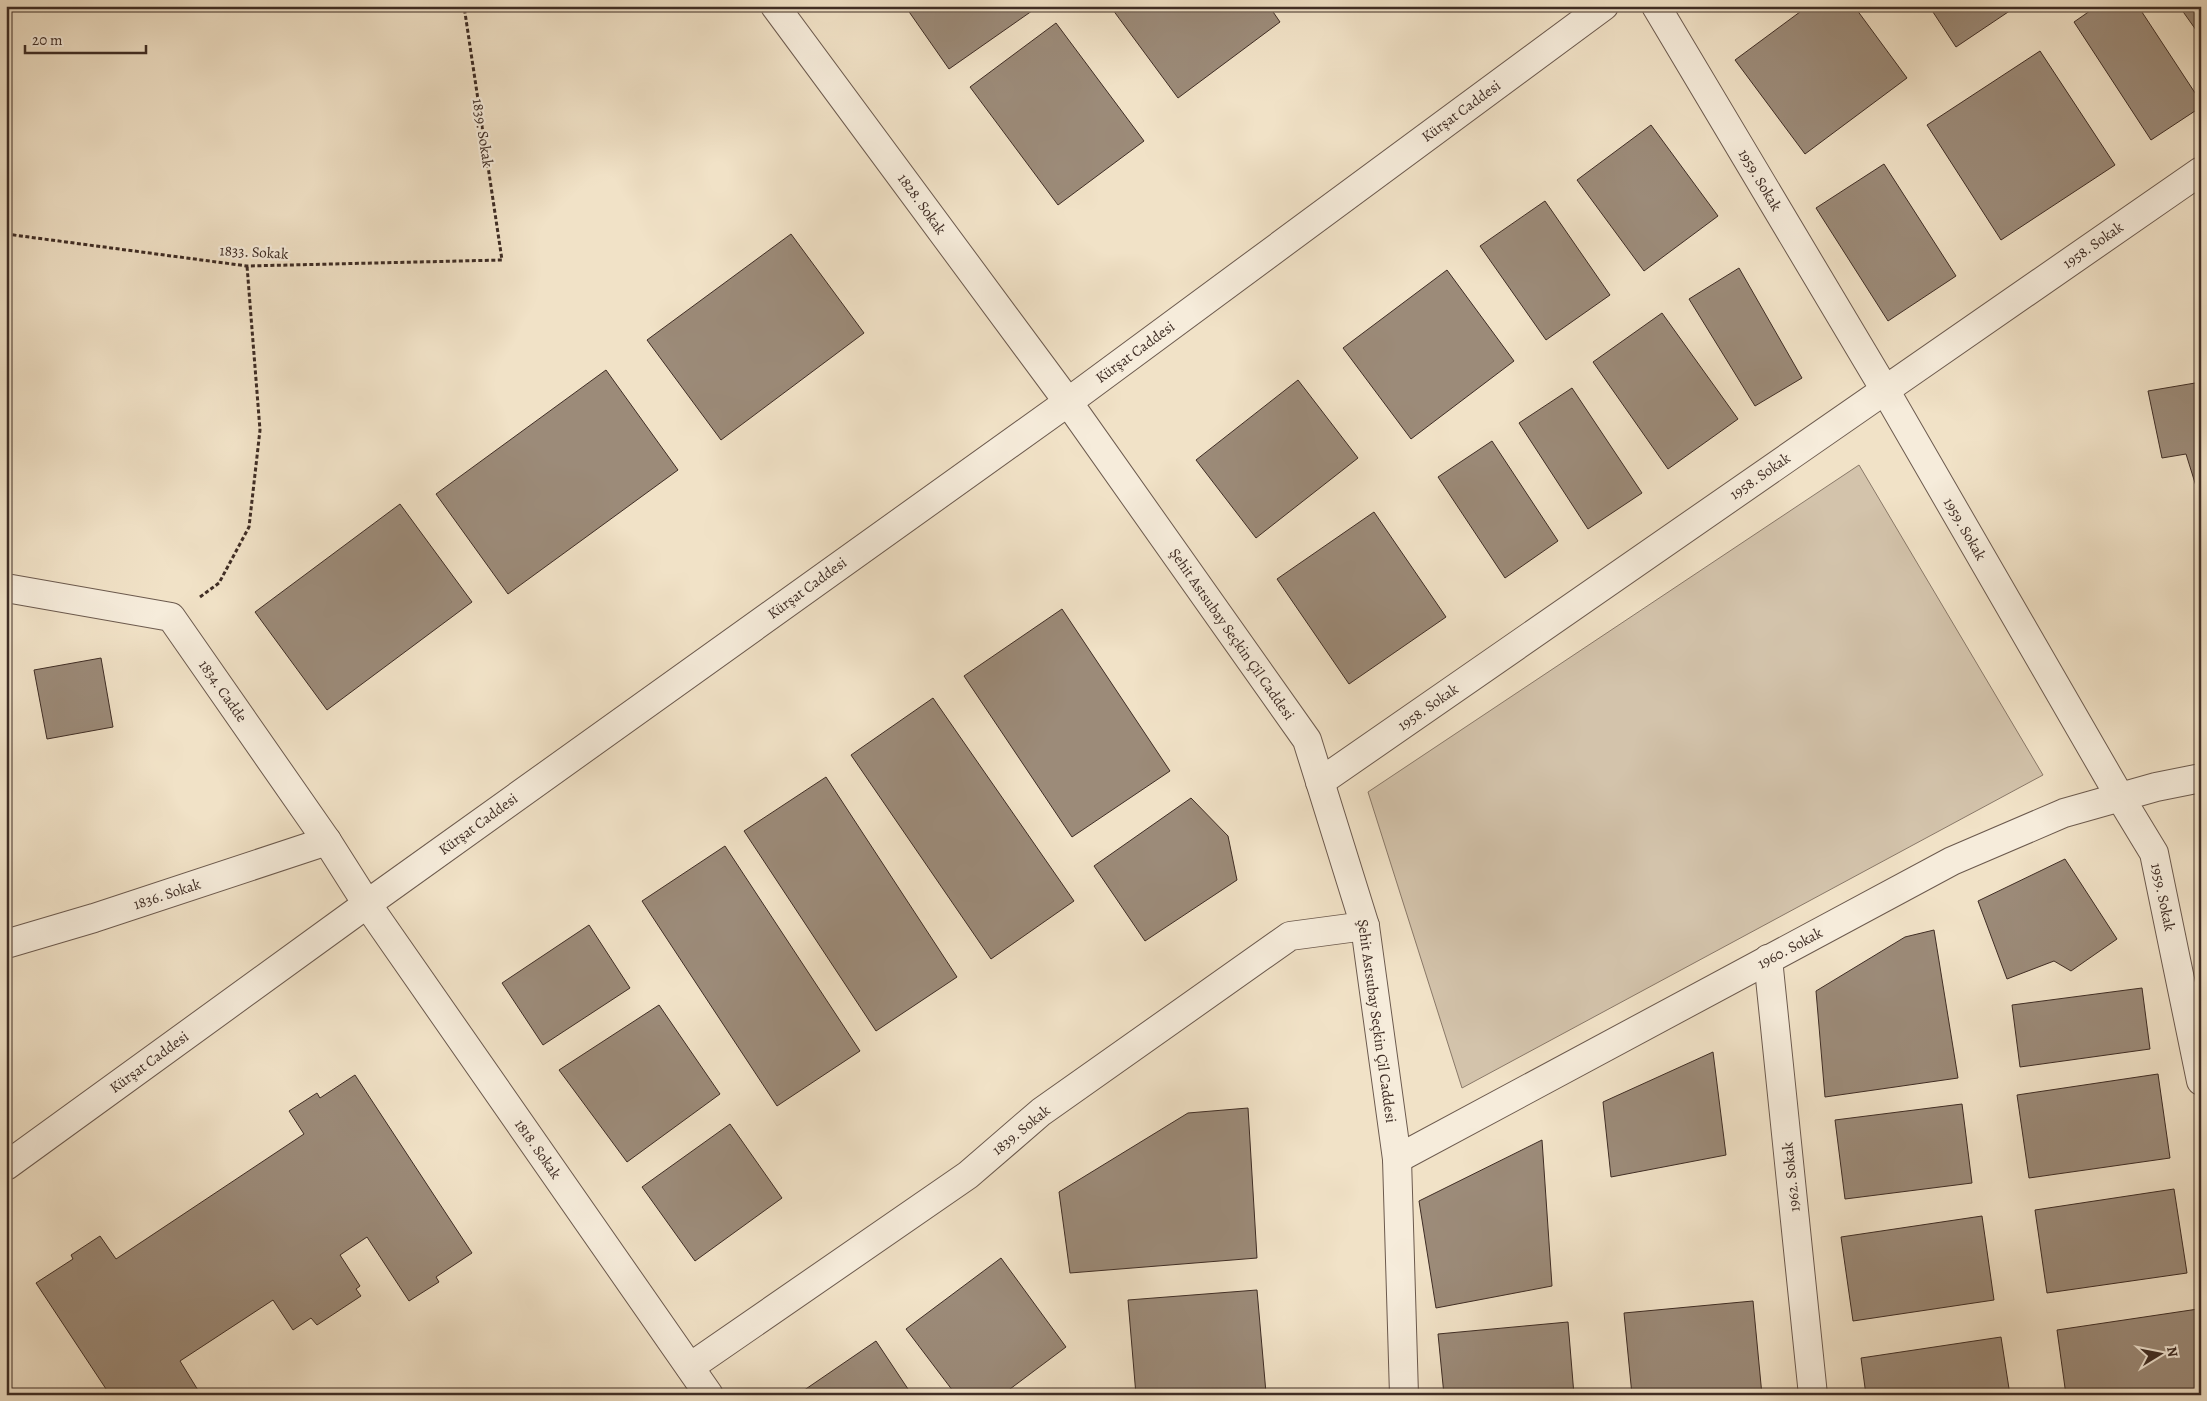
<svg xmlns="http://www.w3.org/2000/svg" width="2207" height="1401" viewBox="0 0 2207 1401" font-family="Alegreya,serif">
<rect width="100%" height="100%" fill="#f1e2c7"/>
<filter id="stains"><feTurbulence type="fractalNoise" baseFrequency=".004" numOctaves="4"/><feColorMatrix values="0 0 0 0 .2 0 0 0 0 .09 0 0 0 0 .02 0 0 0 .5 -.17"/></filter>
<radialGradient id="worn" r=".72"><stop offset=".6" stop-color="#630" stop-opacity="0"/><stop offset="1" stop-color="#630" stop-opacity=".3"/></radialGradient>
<!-- green -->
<polygon fill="#d3c3ab" stroke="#897868" points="1859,465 2043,775 1462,1088 1368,792"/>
<!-- building -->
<g fill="#9c8b79" stroke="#3f2d25">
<polygon points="905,6 1039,6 949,69"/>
<polygon points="1110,6 1269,6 1280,22 1178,98"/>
<polygon points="1808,6 1854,6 1907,78 1805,154 1735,60"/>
<polygon points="1929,6 2017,6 1956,47"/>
<polygon points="2097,6 2138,6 2201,102 2201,107 2151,140 2074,22"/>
<polygon points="2179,6 2201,6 2201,37"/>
<polygon points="1056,23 1144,141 1058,205 970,87"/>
<polygon points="2040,51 2115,165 2001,240 1927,125"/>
<polygon points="1651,125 1718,216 1644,271 1577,180"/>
<polygon points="1884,164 1956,276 1888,321 1816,208"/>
<polygon points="1545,201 1610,295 1546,340 1480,246"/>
<polygon points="791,234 864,333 721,440 647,340"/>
<polygon points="1739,268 1802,378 1755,406 1689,299"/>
<polygon points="1447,270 1514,361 1411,439 1343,348"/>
<polygon points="1662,313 1738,419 1668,469 1593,362"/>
<polygon points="606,370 678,470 508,594 436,494"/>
<polygon points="1298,380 1358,458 1256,538 1196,460"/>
<polygon points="2201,382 2201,499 2200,499 2186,454 2162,458 2148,391"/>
<polygon points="1572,388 1642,493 1588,529 1519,423"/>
<polygon points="1492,441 1558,541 1505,578 1438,477"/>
<polygon points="400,504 472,602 327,710 255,612"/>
<polygon points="1374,512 1446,617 1349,684 1277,579"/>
<polygon points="1062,609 1170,771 1072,837 964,676"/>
<polygon points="101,658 113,727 47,739 34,670"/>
<polygon points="933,698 1074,901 991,959 851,755"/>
<polygon points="826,777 957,977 876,1031 744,831"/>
<polygon points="1191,798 1228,836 1237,880 1145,941 1094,866"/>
<polygon points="725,846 860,1051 777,1106 642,901"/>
<polygon points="2065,859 2117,939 2071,971 2054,961 2007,979 1978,901"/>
<polygon points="589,925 630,988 543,1045 502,983"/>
<polygon points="1934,930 1958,1078 1825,1097 1816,991 1905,937"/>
<polygon points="2142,988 2150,1049 2020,1067 2012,1005"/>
<polygon points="659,1005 720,1094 627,1162 559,1070"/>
<polygon points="1713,1052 1726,1155 1611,1177 1603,1102"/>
<polygon points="2158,1074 2170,1158 2029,1178 2017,1095"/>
<polygon points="355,1075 472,1253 436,1277 439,1282 409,1301 367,1237 340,1255 360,1286 356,1289 361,1296 317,1325 311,1318 293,1330 273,1300 180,1361 201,1395 110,1395 36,1283 73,1259 71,1255 100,1236 116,1259 304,1134 289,1111 317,1093 320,1098"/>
<polygon points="1962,1104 1972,1183 1845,1199 1835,1120"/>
<polygon points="1248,1108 1257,1258 1070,1273 1059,1192 1188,1113"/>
<polygon points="730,1124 782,1198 695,1261 642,1187"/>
<polygon points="1542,1140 1552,1286 1436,1308 1419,1201"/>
<polygon points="2174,1189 2187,1273 2047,1293 2035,1210"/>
<polygon points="1982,1216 1994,1300 1853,1321 1841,1237"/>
<polygon points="1001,1258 1066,1347 1002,1395 956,1395 906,1329"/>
<polygon points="1257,1290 1266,1393 1136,1395 1128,1300"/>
<polygon points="1753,1301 1762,1395 1632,1395 1624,1313"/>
<polygon points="2198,1309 2201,1331 2201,1395 2066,1395 2057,1330"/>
<polygon points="1568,1322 1574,1395 1444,1395 1438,1334"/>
<polygon points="2001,1337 2010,1395 1866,1395 1861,1358"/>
<polygon points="876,1341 912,1395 797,1395"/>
</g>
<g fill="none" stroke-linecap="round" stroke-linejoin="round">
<defs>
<g id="minor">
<polyline points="775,6 1068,402 1307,740 1365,926 1397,1159 1404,1395"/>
<polyline points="1656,6 1885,390 2120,797 2154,853 2201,1081"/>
<polyline points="6,588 171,617 327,841 367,904 709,1395"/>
<polyline points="1320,782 2201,171"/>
<polyline points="6,944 94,918 327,841"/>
<polyline points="1768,959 1813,1395"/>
<polyline points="1397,1159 1952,861 2064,813 2156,787 2201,778"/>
<polyline points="6,1166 367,904 1068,402 1604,6"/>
<polyline points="690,1367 968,1175 1041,1112 1290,936 1365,926"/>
</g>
</defs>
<!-- minor casing -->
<use href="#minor" stroke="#6c5a4e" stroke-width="30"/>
<!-- path -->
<g stroke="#3f2d25" stroke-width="3" stroke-dasharray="4 2.5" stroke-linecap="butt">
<polyline points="6,234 247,266 502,260 464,6"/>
<polyline points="200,597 219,583 249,527 260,430 247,266"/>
</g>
<!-- minor -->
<use href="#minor" stroke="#f6ecdb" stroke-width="28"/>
</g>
<g text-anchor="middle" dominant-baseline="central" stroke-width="4.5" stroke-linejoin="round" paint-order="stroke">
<!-- street labels -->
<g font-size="15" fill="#3f2d25" stroke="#f6ecdb">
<text transform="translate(1461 111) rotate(-36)">Kürşat Caddesi</text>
<text transform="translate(483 133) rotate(81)">1839. Sokak</text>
<text transform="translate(1760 180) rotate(59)">1959. Sokak</text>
<text transform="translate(922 204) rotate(54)">1828. Sokak</text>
<text transform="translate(2093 245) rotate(-35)">1958. Sokak</text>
<text transform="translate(254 252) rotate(3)">1833. Sokak</text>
<text transform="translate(1135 352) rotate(-36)">Kürşat Caddesi</text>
<text transform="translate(1760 476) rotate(-35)">1958. Sokak</text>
<text transform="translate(1965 529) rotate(60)">1959. Sokak</text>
<text transform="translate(807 588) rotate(-36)">Kürşat Caddesi</text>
<text transform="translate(1232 634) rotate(55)">Şehit Astsubay Seçkin Çil Caddesi</text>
<text transform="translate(223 691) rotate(55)">1834. Cadde</text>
<text transform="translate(1428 707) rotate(-35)">1958. Sokak</text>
<text transform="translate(478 824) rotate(-36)">Kürşat Caddesi</text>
<text transform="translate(167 894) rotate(-18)">1836. Sokak</text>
<text transform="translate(2163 897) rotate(78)">1959. Sokak</text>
<text transform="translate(1790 948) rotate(-28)">1960. Sokak</text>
<text transform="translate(1377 1021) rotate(82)">Şehit Astsubay Seçkin Çil Caddesi</text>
<text transform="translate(149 1062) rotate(-36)">Kürşat Caddesi</text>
<text transform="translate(1021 1130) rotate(-39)">1839. Sokak</text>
<text transform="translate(538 1149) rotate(55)">1818. Sokak</text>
<text transform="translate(1791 1177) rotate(-96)">1962. Sokak</text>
</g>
</g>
<!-- margin -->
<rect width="2207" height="1401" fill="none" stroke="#f1e2c7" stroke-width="25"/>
<rect x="8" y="8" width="2192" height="1386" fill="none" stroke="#3f2d25" stroke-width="2.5"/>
<rect x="12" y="12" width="2182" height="1376" fill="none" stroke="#3f2d25"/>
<!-- north arrow -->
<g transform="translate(2160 1354) rotate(80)" stroke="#f6ecdb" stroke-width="4" paint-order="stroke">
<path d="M0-4L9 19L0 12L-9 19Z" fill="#3f2d25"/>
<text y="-8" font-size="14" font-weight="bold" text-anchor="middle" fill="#3f2d25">N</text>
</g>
<!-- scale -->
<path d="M25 45v8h121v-8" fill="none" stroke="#3f2d25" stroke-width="2.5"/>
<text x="32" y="45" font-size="15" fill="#3f2d25" stroke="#f6ecdb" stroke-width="4" paint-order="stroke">20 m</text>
<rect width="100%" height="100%" filter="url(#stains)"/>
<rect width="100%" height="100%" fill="url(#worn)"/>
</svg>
